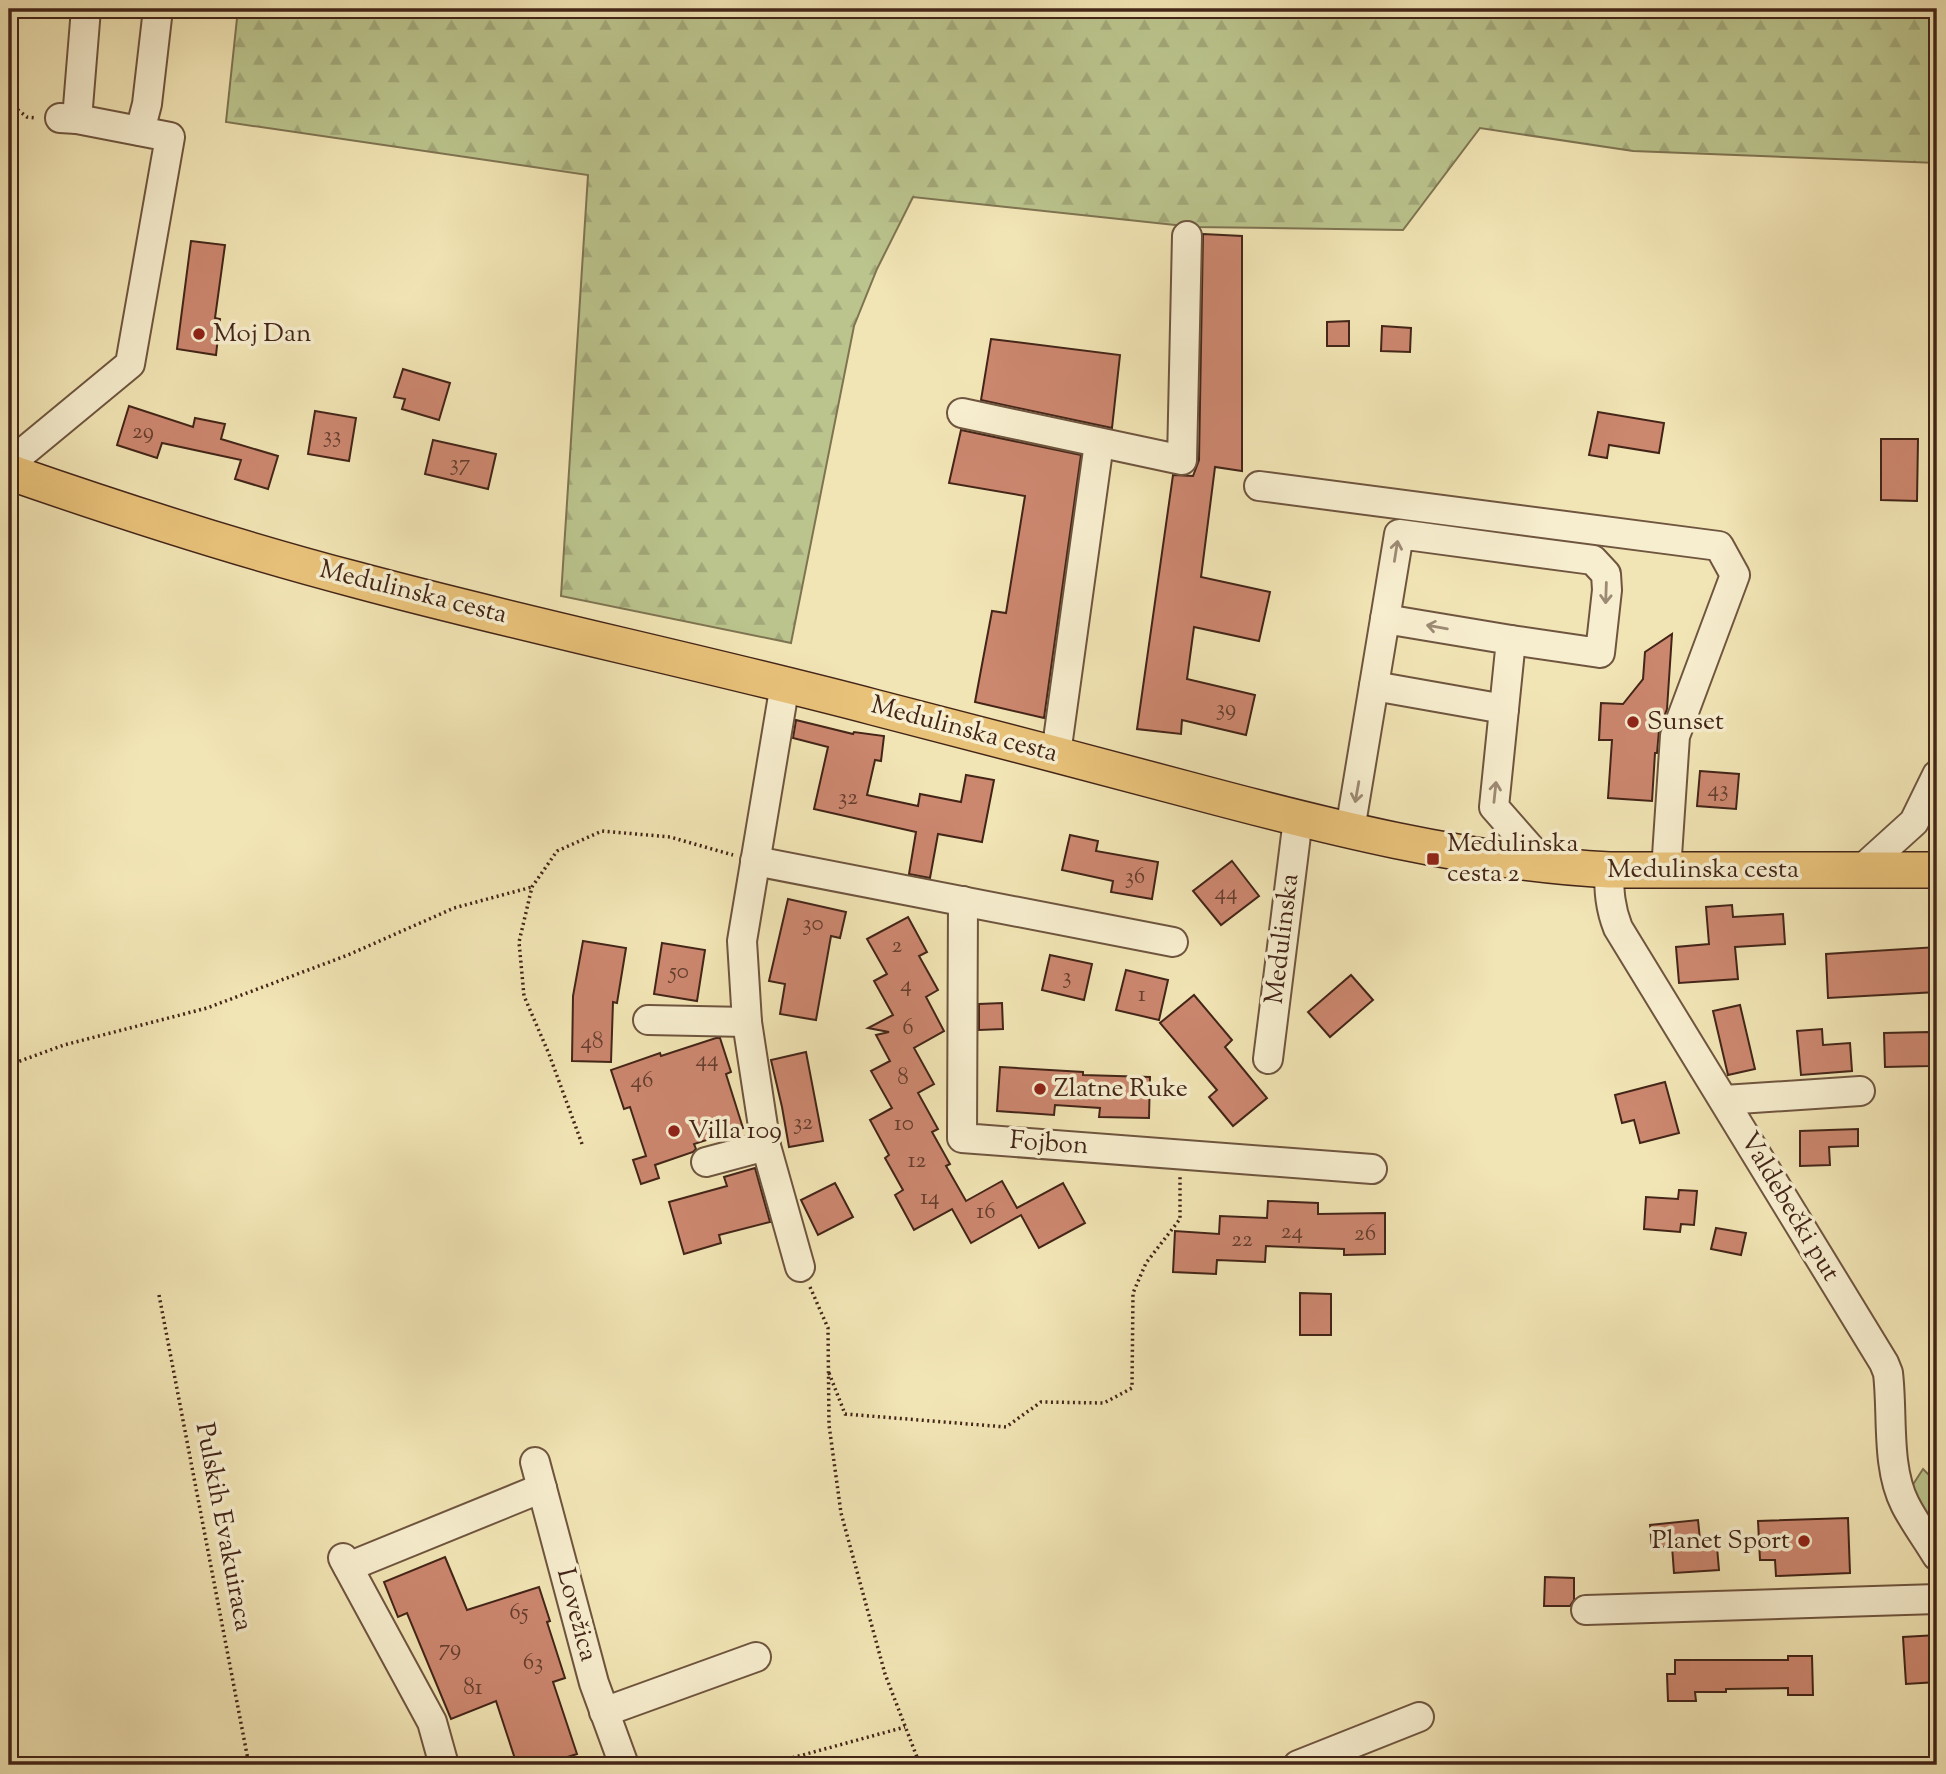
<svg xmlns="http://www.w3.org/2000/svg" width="1946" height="1774" viewBox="0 0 1946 1774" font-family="'Sorts Mill Goudy',serif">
<defs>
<pattern id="forest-firs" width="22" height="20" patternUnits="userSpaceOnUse" patternTransform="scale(1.75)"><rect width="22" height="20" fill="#bbc48d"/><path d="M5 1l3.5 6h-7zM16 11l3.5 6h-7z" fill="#a2a879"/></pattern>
</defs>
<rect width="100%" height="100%" fill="#f2e5b5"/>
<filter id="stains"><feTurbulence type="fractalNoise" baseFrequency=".00286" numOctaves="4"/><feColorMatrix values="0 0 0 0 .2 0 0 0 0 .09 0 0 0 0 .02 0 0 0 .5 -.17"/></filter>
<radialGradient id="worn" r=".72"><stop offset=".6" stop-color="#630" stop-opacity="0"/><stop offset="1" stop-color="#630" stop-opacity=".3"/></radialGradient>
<!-- forest -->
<g fill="url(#forest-firs)" stroke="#7f7452" stroke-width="2">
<polygon points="238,9 1937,9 1937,163 1633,151 1480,128 1403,230 1194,227 913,197 877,269 854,326 791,643 561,596 588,175 226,122"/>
<polygon points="1923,1469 1937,1483 1937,1537 1912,1486"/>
</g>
<!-- building -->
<g fill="#cc876f" stroke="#432518" stroke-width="2">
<polygon points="1203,234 1242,236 1242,471 1215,467 1201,577 1270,592 1259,641 1194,627 1187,679 1255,695 1246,735 1182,720 1181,734 1137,729 1173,475 1193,476 1199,460"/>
<polygon points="191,241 225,245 215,318 220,319 216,355 177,349"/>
<polygon points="1349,321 1349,346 1327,346 1327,322"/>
<polygon points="1382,326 1411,328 1410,352 1381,351"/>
<polygon points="991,339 1120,355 1112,428 981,400"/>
<polygon points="403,369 450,383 439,420 402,409 405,399 394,397"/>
<polygon points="129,406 193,427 195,418 225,424 221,439 278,456 268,489 235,479 241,460 162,443 157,458 117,445"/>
<polygon points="315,411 356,418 349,461 308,454"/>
<polygon points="1598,412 1664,423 1659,453 1609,445 1607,458 1589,455"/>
<polygon points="961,430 1081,455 1044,718 975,702 992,611 1006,613 1025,496 949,483"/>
<polygon points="1881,439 1918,439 1917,501 1881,500"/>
<polygon points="433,440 496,454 488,489 425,474"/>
<polygon points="1672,634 1667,709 1659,731 1657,753 1655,753 1652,801 1608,798 1612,740 1599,740 1601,703 1623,704 1643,679 1645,652"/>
<polygon points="796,720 853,734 854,732 884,736 881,761 875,760 867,795 918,806 920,794 961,802 966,775 994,780 982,842 938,834 930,878 909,874 916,832 814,809 828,747 793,738"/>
<polygon points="1700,771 1739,774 1736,809 1697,806"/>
<polygon points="1070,835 1098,841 1096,851 1158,862 1152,899 1111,892 1113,881 1062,870"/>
<polygon points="1232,861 1259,896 1221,925 1193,891"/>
<polygon points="788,899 846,912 840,938 831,936 816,1020 780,1014 785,984 769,981"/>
<polygon points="1732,905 1733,917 1783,914 1785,944 1735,947 1738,979 1679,983 1676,947 1709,944 1706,907"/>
<polygon points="908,917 927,952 919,956 938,990 926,997 944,1031 914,1048 934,1084 918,1093 938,1129 932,1132 950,1164 946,1166 966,1201 1002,1181 1017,1208 1063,1183 1085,1223 1039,1248 1021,1215 971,1243 952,1209 914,1230 895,1195 903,1190 885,1158 889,1155 870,1120 892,1108 871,1071 890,1061 876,1035 889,1032 868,1028 893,1015 874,981 887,974 867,939"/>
<polygon points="583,941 626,948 617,1003 613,1002 611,1062 572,1061 573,996"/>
<polygon points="662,943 705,950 697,1001 654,994"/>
<polygon points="1937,947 1937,992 1828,998 1826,954"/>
<polygon points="1050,955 1092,964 1084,1000 1042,990"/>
<polygon points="1126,970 1168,980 1159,1020 1116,1010"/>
<polygon points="1351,975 1373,1000 1330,1037 1308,1012"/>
<polygon points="1194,995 1232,1040 1225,1047 1267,1098 1233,1126 1209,1097 1217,1090 1160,1023"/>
<polygon points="1002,1003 1003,1029 979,1030 979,1004"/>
<polygon points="1740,1005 1755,1069 1728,1075 1713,1011"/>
<polygon points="1822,1029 1823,1045 1850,1043 1852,1071 1801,1075 1797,1031"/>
<polygon points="1929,1032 1930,1066 1885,1067 1884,1033"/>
<polygon points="716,1038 720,1038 731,1072 726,1074 743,1128 694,1144 696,1149 693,1152 655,1165 659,1178 641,1184 633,1160 646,1156 630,1107 624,1109 611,1070 660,1053 661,1056"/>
<polygon points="806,1052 823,1141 789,1147 782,1107 771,1060"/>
<polygon points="1000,1067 1083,1072 1083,1075 1150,1077 1149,1118 1099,1117 1100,1108 1055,1105 1054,1115 997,1111"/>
<polygon points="1665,1082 1679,1133 1640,1143 1634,1120 1622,1123 1615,1095"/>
<polygon points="1858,1129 1858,1146 1829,1147 1830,1165 1800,1166 1800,1131"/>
<polygon points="755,1168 770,1222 719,1235 721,1243 684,1254 669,1202 727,1186 724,1177"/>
<polygon points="835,1183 853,1217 818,1235 801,1200"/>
<polygon points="1679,1190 1697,1191 1694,1225 1681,1224 1680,1232 1644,1229 1646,1197 1678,1199"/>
<polygon points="1268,1201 1318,1203 1318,1214 1385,1213 1385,1254 1344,1255 1344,1249 1266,1246 1265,1262 1217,1260 1216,1274 1173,1272 1175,1231 1219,1234 1220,1216 1267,1218"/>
<polygon points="1716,1228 1746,1233 1741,1255 1711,1249"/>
<polygon points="1300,1293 1331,1294 1331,1335 1300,1335"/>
<polygon points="1848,1518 1850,1573 1776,1576 1775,1560 1760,1560 1758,1521"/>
<polygon points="1698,1520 1701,1549 1717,1547 1719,1570 1674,1573 1672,1546 1652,1548 1650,1525"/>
<polygon points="445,1557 467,1610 539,1587 550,1621 547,1622 565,1678 553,1682 577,1754 542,1765 517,1765 496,1701 451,1719 407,1613 398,1617 384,1582"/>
<polygon points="1545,1577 1574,1578 1574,1600 1570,1606 1544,1606"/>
<polygon points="1937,1635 1937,1682 1906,1684 1903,1637"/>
<polygon points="1788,1656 1812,1656 1813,1695 1788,1695 1788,1688 1726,1689 1726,1692 1695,1692 1696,1701 1668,1701 1667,1674 1675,1674 1675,1660 1788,1660"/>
</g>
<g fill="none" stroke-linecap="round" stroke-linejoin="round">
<defs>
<g id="minor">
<polyline points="77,119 86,9"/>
<polyline points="140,131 147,104 158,9"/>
<polyline points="962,413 1182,460 1187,236"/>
<polyline points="9,464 130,364 170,137 77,119 60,118"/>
<polyline points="1259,486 1719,546 1735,575 1675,736 1666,871"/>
<polyline points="1385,619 1399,534 1593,560 1606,574 1607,590 1600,653 1511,640"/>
<polyline points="785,684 742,941 747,1022 766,1146 800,1267"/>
<polyline points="1374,686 1504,709"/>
<polyline points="1056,754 1099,443"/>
<polyline points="1350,830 1385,619 1511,640 1494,807 1545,865"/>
<polyline points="755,861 1173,942"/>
<path d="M1609 870C1609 891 1610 908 1618 928L1884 1363 1888 1373C1893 1415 1886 1466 1905 1504 1914 1522 1927 1539 1937 1556"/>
<polyline points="1861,870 1914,822 1937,775"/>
<polyline points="963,901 962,1138 1372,1169"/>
<polyline points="648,1020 747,1022"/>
<polyline points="1268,1059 1298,819"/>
<polyline points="1724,1100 1860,1091"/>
<polyline points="706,1162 766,1146"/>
<polyline points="535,1462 594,1683 624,1765"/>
<polyline points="343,1558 432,1722 444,1765"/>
<polyline points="348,1567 542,1488"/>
<polyline points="1586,1610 1937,1599"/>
<polyline points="604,1712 756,1657"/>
<polyline points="1298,1765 1419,1717"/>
</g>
<path id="major" d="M9 472C124 512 239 549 357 580 528 626 702 662 873 707 977 734 1082 761 1186 789 1324 826 1465 862 1609 870H1937"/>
</defs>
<!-- minor casing -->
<use href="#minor" stroke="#6f553f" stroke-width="32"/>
<!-- major casing -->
<use href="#major" stroke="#432518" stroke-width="38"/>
<!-- path -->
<g stroke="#432518" stroke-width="3.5" stroke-dasharray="2 3.5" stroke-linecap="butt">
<polyline points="9,103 27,117 37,118"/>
<polyline points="9,1065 64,1045 207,1008 348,955 454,908 532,887"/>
<polyline points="582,1144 549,1054 524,996 519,942 532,887 557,851 602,831 670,837 733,855"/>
<polyline points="810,1287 828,1328 829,1425 841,1513 885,1674 920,1765"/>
<polyline points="159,1295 249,1765"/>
<polyline points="829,1373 845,1414 1006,1427 1041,1402 1104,1403 1132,1388 1133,1293 1146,1263 1180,1219 1180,1177"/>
<polyline points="766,1765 905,1727"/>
</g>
<!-- minor -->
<use href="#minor" stroke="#f7eecf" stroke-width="28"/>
<!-- major -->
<use href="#major" stroke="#e9c27a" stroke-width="35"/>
</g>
<!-- one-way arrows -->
<defs><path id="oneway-shaft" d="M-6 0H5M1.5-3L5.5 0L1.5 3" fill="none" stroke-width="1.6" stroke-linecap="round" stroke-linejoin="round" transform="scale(1.75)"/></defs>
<g stroke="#9d8a74">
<use href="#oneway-shaft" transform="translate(1396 551) rotate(-81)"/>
<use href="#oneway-shaft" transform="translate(1606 593) rotate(92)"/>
<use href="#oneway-shaft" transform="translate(1437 627) rotate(-170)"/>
<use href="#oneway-shaft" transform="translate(1357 792) rotate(100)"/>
<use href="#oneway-shaft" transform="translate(1495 792) rotate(-84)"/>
</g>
<!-- markers -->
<g fill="#8f2418" stroke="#f7eecf" stroke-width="2.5">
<circle cx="199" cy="334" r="7"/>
<circle cx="1633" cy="722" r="7"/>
<rect x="1426" y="852" width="14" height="14" rx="3.5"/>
<circle cx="1040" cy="1089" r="7"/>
<circle cx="674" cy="1131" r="7"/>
<circle cx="1804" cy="1541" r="7"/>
</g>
<g text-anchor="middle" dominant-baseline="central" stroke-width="7" stroke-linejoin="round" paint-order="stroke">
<!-- number labels -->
<g font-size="23" fill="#653e2e">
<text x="143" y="432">29</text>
<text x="332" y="436">33</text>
<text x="460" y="464">37</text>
<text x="1226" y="709">39</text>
<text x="1718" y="790">43</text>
<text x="848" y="798">32</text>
<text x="1135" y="877">36</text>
<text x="1226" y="893">44</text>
<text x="813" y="924">30</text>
<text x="897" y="946">2</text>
<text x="679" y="972">50</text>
<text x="1067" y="977">3</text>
<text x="906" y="985">4</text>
<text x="1142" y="995">1</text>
<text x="908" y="1028">6</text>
<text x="592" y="1042">48</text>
<text x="707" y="1060">44</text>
<text x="903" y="1078">8</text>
<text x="642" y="1081">46</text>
<text x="803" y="1123">32</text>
<text x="904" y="1124">10</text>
<text x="917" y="1161">12</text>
<text x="930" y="1198">14</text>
<text x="986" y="1212">16</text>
<text x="1292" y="1232">24</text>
<text x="1365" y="1234">26</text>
<text x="1242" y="1240">22</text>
<text x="519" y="1613">65</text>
<text x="450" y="1649">79</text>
<text x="533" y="1663">63</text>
<text x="473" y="1688">81</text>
</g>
<!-- poi labels -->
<g font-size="26" fill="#432518" stroke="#f7eecf" text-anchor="start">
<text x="213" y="334">Moj Dan</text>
<text x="1647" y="722">Sunset</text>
<text x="1447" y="844">Medulinska<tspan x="1447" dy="30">cesta 2</tspan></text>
<text x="1054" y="1089">Zlatne Ruke</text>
<text x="688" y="1131">Villa 109</text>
<text x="1790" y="1541" text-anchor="end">Planet Sport</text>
</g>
<!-- street labels -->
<g font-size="26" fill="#432518" stroke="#f7eecf">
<text transform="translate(413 593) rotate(14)">Medulinska cesta</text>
<text transform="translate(964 730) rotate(15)">Medulinska cesta</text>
<text x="1703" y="870">Medulinska cesta</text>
<text transform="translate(1283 939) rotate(-83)">Medulinska</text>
<text transform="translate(1049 1144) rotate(4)">Fojbon</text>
<text transform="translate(1789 1207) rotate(59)">Valdebečki put</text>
<text transform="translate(223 1527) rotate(79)">Pulskih Evakuiraca</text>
<text transform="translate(576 1615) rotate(75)">Lovežica</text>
</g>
</g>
<!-- margin -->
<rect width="1946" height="1774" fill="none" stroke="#f2e5b5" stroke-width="35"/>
<rect x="10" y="10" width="1925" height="1753" fill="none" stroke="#432518" stroke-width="3.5"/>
<rect x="18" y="18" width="1911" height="1739" fill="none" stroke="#432518" stroke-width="2"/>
<rect width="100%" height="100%" filter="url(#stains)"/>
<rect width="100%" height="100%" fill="url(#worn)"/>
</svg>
